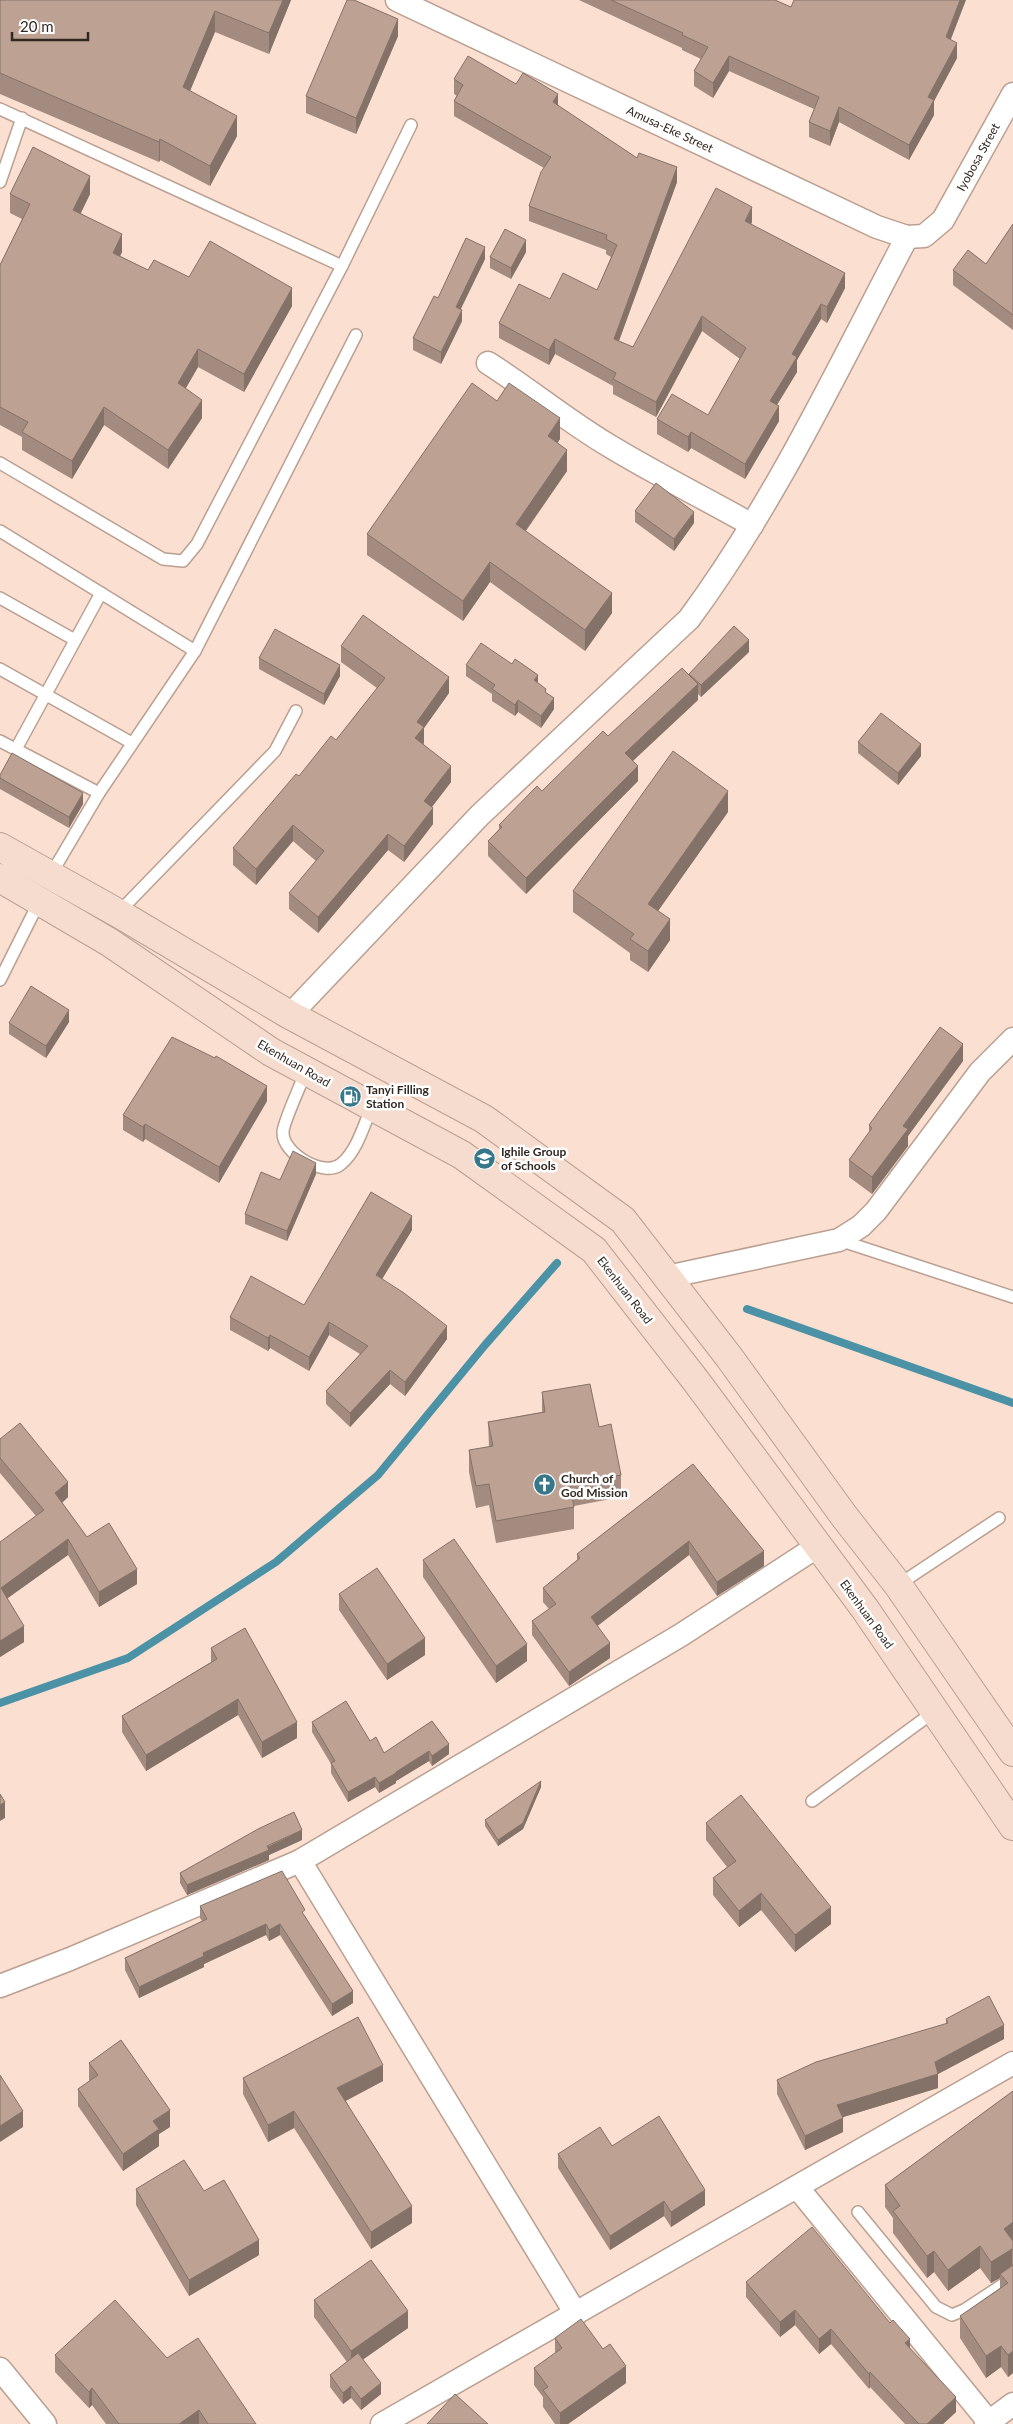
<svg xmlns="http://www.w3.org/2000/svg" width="1013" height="2424" viewBox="0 0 1013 2424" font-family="Lato,sans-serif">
<rect width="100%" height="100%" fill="#fbdfd0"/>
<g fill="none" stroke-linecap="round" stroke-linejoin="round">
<!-- stream -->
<g stroke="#4b92a6" stroke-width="8">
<polyline points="747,1309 1013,1403"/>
<polyline points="0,1703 128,1658 276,1562 378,1475 485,1345 557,1263"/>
</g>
<defs>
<g id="lane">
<polyline points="0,109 342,266"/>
<polyline points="0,182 22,118"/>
<polyline points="0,463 163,559 183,561 197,544 342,266 411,125"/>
<polyline points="0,531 195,651"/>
<polyline points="0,598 75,640"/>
<polyline points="0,669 132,743"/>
<polyline points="0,741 99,793"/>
<polyline points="16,749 101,593"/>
<polyline points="50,876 99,793 195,651 356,335"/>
<polyline points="118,913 275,751 296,711"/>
<polyline points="0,980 39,902"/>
<path d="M306 1071C302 1082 283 1123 283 1132 282 1154 325 1178 341 1164 357 1151 364 1125 372 1106"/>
<polyline points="839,1240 1013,1297"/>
<polyline points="898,1585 999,1518"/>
<polyline points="812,1801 935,1711"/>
<polyline points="858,2212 936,2307 952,2315 964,2310 1013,2278"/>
</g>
<g id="street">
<polyline points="397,0 877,227 907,237 924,236 943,220 1013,94"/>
<path d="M488 363C529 389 566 420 608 445 654 473 704 498 752 525"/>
<path d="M290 1015 480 815 689 619C776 501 839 366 907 237"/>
<polyline points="667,1277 839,1240 861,1226 876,1211 980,1072 1013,1039"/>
<polyline points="300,1861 576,2314"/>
<polyline points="0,1986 70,1959 300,1861 681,1635 818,1546"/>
<polyline points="797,2187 989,2422"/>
<polyline points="0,2369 45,2424"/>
<polyline points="382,2424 1013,2063"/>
<polyline points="986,2424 1013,2404"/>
</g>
<g id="secondary">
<polyline points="0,847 118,913 290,1015 484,1119 623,1220 729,1357 844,1516 898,1585 1013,1752"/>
<polyline points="0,878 109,942 271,1052 462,1155 594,1250 696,1381 865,1609 1013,1826"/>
</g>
</defs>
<!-- lane casing -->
<use href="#lane" stroke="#baa092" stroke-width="14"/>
<!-- street casing -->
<use href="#street" stroke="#baa092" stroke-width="25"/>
<!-- secondary casing -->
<use href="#secondary" stroke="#baa092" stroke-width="30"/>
<!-- lane -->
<use href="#lane" stroke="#fff" stroke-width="11"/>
<!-- street -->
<use href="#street" stroke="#fff" stroke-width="22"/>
<!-- secondary -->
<use href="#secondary" stroke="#f5dcce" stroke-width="28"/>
</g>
<!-- wall -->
<g fill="#a38b7f">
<polygon points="0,0 291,0 269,54 215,32 190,91 237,136 210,186 160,160 159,162 0,94"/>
<polygon points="579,0 775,0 791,7 951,40 957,58 934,101 934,115 909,160 839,122 830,146 809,137 809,122 814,109 729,71 713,98 694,86 694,71 701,59 682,50 682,48"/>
<polygon points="398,36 356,134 306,113 306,96"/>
<polygon points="454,79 516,84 558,106 637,158 677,182 619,341 633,347 752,222 751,224 845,288 827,323 821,319 797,360 797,372 777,405 779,421 745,479 691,448 688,452 657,434 657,419 708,415 740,359 702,331 656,417 613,394 613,386 555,354 549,365 499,338 499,323 550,299 597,290 611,257 606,254 606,250 529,221 529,206 544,168 454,116 454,101 457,96 454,94"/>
<polygon points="10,194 90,194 81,213 122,252 120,256 148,270 189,277 292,306 244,392 198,367 185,389 202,418 168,469 104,425 72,479 22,450 22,437 0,425 0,265 22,219 10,213"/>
<polygon points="1013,224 1013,330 953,285 953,270 986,264"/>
<polygon points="526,252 511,279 490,268 490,257"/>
<polygon points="485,259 461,309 462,321 441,364 413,350 413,338 438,298"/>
<polygon points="497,401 560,439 557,443 567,471 526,531 612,613 585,651 490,582 463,621 367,555 367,534"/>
<polygon points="635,511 694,523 674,551 635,522"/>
<polygon points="341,646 449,693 424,728 424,743 423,744 451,782 432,807 433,824 404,862 388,850 318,933 289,909 289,893 316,861 293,841 256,885 233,865 233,848 299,776 336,740 377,688 341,662"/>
<polygon points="749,652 701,697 698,694 698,700 633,761 638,781 526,894 488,856 488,841 499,829 499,825 542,791 608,736 689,675 689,674"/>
<polygon points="259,658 340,676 324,705 259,669"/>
<polygon points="466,665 538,683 546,693 554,709 541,728 518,712 515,716 492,701 492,694 466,676"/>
<polygon points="858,742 921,756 898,785 858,753"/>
<polygon points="0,775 83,804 69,828 0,789"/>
<polygon points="728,812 658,911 670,940 648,972 630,960 630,953 573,912 573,891"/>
<polygon points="69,1022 46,1058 9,1034 9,1023"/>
<polygon points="963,1061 908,1136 908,1146 872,1194 849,1177 849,1160 869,1133 869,1125"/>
<polygon points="267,1101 219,1183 145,1139 143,1142 123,1130 123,1115"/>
<polygon points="316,1174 287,1241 245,1224 245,1214 280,1180"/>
<polygon points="412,1230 382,1279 447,1339 405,1396 390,1384 350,1427 326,1404 326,1391 360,1354 329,1335 309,1371 270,1348 268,1351 230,1330 230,1317 304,1305"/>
<polygon points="542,1392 599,1427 621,1475 621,1497 574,1506 574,1529 496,1543 489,1505 476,1508 469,1472 469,1450 489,1447 488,1422 542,1412"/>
<polygon points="0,1439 68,1497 62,1503 87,1537 137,1584 99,1607 68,1555 7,1598 24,1642 0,1657 0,1542 36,1516 0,1473"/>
<polygon points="693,1464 764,1566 717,1596 689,1555 597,1626 610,1658 569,1686 532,1635 532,1621 549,1609 543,1602 543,1588 577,1560 577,1554"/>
<polygon points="423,1560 527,1661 496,1683 423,1577"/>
<polygon points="339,1594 425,1655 387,1680 339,1610"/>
<polygon points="211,1648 297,1738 262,1758 238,1715 146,1771 122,1732 122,1716 211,1662"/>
<polygon points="432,1721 449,1754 432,1766 429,1761 396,1781 396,1783 379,1793 375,1787 348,1802 331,1773 331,1764 312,1732 312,1722 370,1741 384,1753"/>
<polygon points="541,1787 523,1829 498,1846 485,1826 485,1820"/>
<polygon points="706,1823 831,1924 795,1952 761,1910 739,1927 713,1895 713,1878 727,1867 706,1840"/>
<polygon points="302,1840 269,1855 269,1860 187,1895 180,1883 180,1873"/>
<polygon points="200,1906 305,1916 353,2003 332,2016 280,1935 269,1941 266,1935 204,1964 204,1967 139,1998 125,1970 125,1958 202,1921 200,1918"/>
<polygon points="946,2019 1004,2039 938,2074 938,2088 843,2117 843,2132 805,2150 777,2094 777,2080 946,2024"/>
<polygon points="89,2063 170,2127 159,2134 159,2146 123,2171 78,2106 78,2089 90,2081 89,2080"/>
<polygon points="243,2078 383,2081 346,2101 412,2223 371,2249 294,2128 268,2142 243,2094"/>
<polygon points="1013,2091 1013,2373 1008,2377 1001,2367 986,2378 960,2338 960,2316 1000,2288 1000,2278 991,2283 980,2268 948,2291 934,2272 927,2278 893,2233 893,2218 885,2207 885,2185"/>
<polygon points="612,2146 705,2205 671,2227 664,2216 610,2250 558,2168 558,2154"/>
<polygon points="136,2189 204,2191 259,2255 189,2296 136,2205"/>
<polygon points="746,2282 910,2348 956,2412 943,2424 905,2424 870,2387 869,2389 831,2344 819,2354 795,2325 780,2337 746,2297"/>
<polygon points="314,2300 408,2328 363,2359 381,2394 361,2410 351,2398 343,2404 330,2387 330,2375 347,2362 314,2317"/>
<polygon points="555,2338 626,2383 568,2424 555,2424 543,2407 543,2397 534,2385 534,2368 555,2353"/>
<polygon points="55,2355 167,2358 256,2424 106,2424 92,2405 89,2408 55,2372"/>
</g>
<!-- shaded-wall -->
<g fill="#847168">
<polygon points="283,0 291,0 269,54 269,33"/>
<polygon points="960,0 966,0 946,52 946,37"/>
<polygon points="215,11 215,32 183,107 183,87"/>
<polygon points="398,19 398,36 356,134 356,118"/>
<polygon points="957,43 957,58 934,101 934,115 909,160 909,145 928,97"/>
<polygon points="729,56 729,71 713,98 713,83"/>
<polygon points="558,94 558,109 553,102"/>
<polygon points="839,107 839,122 830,146 830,131"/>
<polygon points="237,116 237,136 210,186 210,166"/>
<polygon points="160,139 160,160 159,162 159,142"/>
<polygon points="677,167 677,182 614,354 614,339"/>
<polygon points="90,176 90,194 73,228 73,210"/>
<polygon points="752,207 752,222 745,236 745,221"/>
<polygon points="122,234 122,252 113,271 113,253"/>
<polygon points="526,240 526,252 511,279 511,268"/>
<polygon points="485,247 485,259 456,318 456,307"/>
<polygon points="845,273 845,288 827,323 827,307"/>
<polygon points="292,288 292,306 244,392 244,374"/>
<polygon points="821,304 821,319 797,360 797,372 770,416 770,401 792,354"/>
<polygon points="462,310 462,321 441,364 441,352"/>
<polygon points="702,316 702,331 656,417 656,402"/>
<polygon points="555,339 555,354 549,365 549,350"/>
<polygon points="198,349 198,367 178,402 178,383"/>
<polygon points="202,400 202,418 168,469 168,450"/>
<polygon points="779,406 779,421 745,479 745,464"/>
<polygon points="104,407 104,425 72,479 72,461"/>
<polygon points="560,418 560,439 548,457 548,436"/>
<polygon points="691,432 691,448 688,452 688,437"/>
<polygon points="567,450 567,471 516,544 516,524"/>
<polygon points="694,512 694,523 674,551 674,539"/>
<polygon points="490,562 490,582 463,621 463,601"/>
<polygon points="612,593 612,613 585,651 585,630"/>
<polygon points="749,640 749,652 701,697 701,685"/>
<polygon points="340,665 340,676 324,705 324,694"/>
<polygon points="538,675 538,687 534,680"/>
<polygon points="449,677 449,693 424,728 424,743 415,755 415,738 417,722"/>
<polygon points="698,684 698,700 625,768 625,753"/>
<polygon points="554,698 554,709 541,728 541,716"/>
<polygon points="518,700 518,712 515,716 515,705"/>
<polygon points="921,744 921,756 898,785 898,773"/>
<polygon points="451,766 451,782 424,817 424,801"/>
<polygon points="638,766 638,781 526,894 526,878"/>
<polygon points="728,791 728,812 648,925 648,904"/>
<polygon points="83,793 83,804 69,828 69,817"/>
<polygon points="433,808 433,824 404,862 404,846"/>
<polygon points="293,825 293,841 256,885 256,869"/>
<polygon points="388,834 388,850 318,933 318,917"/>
<polygon points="670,919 670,940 648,972 648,951"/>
<polygon points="69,1010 69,1022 46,1058 46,1046"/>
<polygon points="963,1044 963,1061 908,1136 908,1146 872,1194 872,1177 903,1126"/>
<polygon points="267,1086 267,1101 219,1183 219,1167"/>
<polygon points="145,1124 145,1139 143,1142 143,1127"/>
<polygon points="316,1163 316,1174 287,1241 287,1231"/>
<polygon points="412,1216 412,1230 376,1289 376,1275"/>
<polygon points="329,1322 329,1335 309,1371 309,1357"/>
<polygon points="447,1326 447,1339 405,1396 405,1382"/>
<polygon points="270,1335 270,1348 268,1351 268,1338"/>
<polygon points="390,1370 390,1384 350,1427 350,1413"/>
<polygon points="68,1482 68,1497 55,1509 55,1493"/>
<polygon points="68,1539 68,1555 1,1603 1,1588"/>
<polygon points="689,1541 689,1555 591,1631 591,1617"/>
<polygon points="764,1551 764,1566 717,1596 717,1582"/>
<polygon points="137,1569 137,1584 99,1607 99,1592"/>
<polygon points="24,1626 24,1642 0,1657 0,1641"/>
<polygon points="425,1638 425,1655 387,1680 387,1664"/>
<polygon points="610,1643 610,1658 569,1686 569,1672"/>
<polygon points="527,1644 527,1661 496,1683 496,1666"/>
<polygon points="238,1699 238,1715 146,1771 146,1755"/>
<polygon points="297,1722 297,1738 262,1758 262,1742"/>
<polygon points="449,1744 449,1754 432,1766 432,1756"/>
<polygon points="429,1751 429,1761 396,1781 396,1783 379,1793 379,1783 396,1772"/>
<polygon points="375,1777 375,1787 348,1802 348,1792"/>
<polygon points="541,1781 541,1787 523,1829 498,1846 498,1840"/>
<polygon points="5,1802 5,1818 0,1821 0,1805"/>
<polygon points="302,1830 302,1840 269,1855 269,1860 187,1895 187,1885"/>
<polygon points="761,1893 761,1910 739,1927 739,1911"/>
<polygon points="831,1907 831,1924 795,1952 795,1935"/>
<polygon points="266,1924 266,1935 204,1964 204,1967 139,1998 139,1987 203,1953"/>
<polygon points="280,1924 280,1935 269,1941 269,1930"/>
<polygon points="353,1991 353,2003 332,2016 332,2004"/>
<polygon points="1004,2025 1004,2039 938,2074 938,2088 837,2119 837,2105 935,2062"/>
<polygon points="383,2065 383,2081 337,2105 337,2088"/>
<polygon points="170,2110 170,2127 159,2134 159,2146 123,2171 123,2154 153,2121"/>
<polygon points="23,2111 23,2127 0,2142 0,2126"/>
<polygon points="294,2111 294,2128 268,2142 268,2125"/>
<polygon points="843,2118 843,2132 805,2150 805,2136"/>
<polygon points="705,2190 705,2205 671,2227 671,2212"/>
<polygon points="664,2201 664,2216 610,2250 610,2236"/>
<polygon points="412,2206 412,2223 371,2249 371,2232"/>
<polygon points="1013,2222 1013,2243 1004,2229"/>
<polygon points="259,2240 259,2255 189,2296 189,2280"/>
<polygon points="980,2246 980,2268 948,2291 948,2270"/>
<polygon points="1012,2249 1012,2271 1000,2274 1000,2278 991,2283 991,2262"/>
<polygon points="934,2251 934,2272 927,2278 927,2256"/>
<polygon points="795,2310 795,2325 780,2337 780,2322"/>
<polygon points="408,2311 408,2328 351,2368 351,2351"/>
<polygon points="831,2329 831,2344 819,2354 819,2339"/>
<polygon points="910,2339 910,2354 905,2343"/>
<polygon points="1001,2346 1001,2367 986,2378 986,2356"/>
<polygon points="1013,2351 1013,2373 1008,2377 1008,2355"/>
<polygon points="626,2366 626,2383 568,2424 560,2424 560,2413"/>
<polygon points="870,2372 870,2387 869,2389 869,2374"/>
<polygon points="381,2383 381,2394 361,2410 361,2399"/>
<polygon points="351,2386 351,2398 343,2404 343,2393"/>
<polygon points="92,2388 92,2405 89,2408 89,2392"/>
<polygon points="956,2397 956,2412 943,2424 927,2424"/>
<polygon points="199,2410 199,2424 179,2424"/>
</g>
<!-- building -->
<g fill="#bda294" stroke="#847168">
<polygon points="0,0 283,0 269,33 215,11 183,87 237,116 210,166 160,139 159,142 0,73"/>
<polygon points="347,0 354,0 398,19 356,118 306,96"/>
<polygon points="611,0 775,0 791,7 794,0 960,0 946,37 957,43 928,97 934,100 909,145 839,107 830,131 809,122 819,97 729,56 713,83 694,71 708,47 682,35 683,33"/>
<polygon points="468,56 516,84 523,73 558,94 553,102 637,158 639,153 677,167 614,339 633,347 716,188 752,207 745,221 845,273 827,307 821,304 792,354 797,357 770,401 779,406 745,464 691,432 688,437 657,419 672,394 708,415 746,348 702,316 656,402 613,379 616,373 555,339 549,350 499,323 519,284 550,299 563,273 597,290 617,245 606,239 607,235 529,206 541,172 551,157 454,101 463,85 454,79"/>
<polygon points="33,147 90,176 73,210 122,234 113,253 148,270 154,260 189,277 210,241 292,288 244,374 198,349 178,383 202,400 168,450 104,407 72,461 22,432 28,422 0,407 0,265 30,204 10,194"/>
<polygon points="1013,224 1013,315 953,270 968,250 986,264"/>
<polygon points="505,229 526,240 511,268 490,257"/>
<polygon points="466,238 485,247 456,307 462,310 441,352 413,338 434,296 438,298"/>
<polygon points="472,383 497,401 509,383 560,418 548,436 567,450 516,524 612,593 585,630 490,562 463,601 367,534"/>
<polygon points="656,483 694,512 674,539 635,511"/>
<polygon points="363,615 449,677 417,722 424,727 415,738 451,766 424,801 433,808 404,846 388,834 318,917 289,893 324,851 293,825 256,869 233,848 296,774 299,776 331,736 336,740 385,678 341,646"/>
<polygon points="734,626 749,640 701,685 689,674"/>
<polygon points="275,629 340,665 324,694 259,658"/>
<polygon points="481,643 512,664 515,659 538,675 534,680 546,689 545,692 554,698 541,716 518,700 515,705 492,689 495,685 466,665"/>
<polygon points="682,668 698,684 625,753 638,766 526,878 488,841 502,827 499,825 537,786 542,791 603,731 608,736"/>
<polygon points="881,713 921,744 898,773 858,742"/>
<polygon points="673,751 728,791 648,904 670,919 648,951 630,939 634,934 573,891"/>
<polygon points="12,753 83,793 69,817 0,778 0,775"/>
<polygon points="31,986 69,1010 46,1046 9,1023"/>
<polygon points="940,1027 963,1044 903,1126 908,1129 872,1177 849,1160 872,1128 869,1125"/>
<polygon points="172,1037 215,1058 216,1056 267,1086 219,1167 145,1124 143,1127 123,1115"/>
<polygon points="293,1151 316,1163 287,1231 245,1214 261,1172 280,1180"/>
<polygon points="371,1192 412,1216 376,1275 404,1293 447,1326 405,1382 390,1370 350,1413 326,1391 368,1346 329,1322 309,1357 270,1335 268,1338 230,1317 251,1276 304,1305"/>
<polygon points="590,1384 599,1427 611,1424 621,1475 570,1485 574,1507 496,1521 489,1484 476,1486 469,1450 493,1446 488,1422 545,1412 542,1392"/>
<polygon points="20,1423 68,1482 55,1493 87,1537 109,1523 137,1569 99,1592 68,1539 1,1588 24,1626 0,1641 0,1542 44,1510 0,1458 0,1439"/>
<polygon points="693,1464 764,1551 717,1582 689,1541 591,1617 610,1643 569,1672 532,1621 556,1604 543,1588 580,1558 577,1554"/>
<polygon points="454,1539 527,1644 496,1666 423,1560"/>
<polygon points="377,1568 425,1638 387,1664 339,1594"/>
<polygon points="245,1628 297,1722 262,1742 238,1699 146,1755 122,1716 217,1659 211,1648"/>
<polygon points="346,1701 370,1741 376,1737 384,1753 432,1721 449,1744 432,1756 429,1751 396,1772 396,1773 379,1783 375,1777 348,1792 331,1763 335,1761 312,1722"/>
<polygon points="541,1781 523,1823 498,1840 485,1820"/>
<polygon points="0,1794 5,1802 0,1805"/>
<polygon points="741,1795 831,1907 795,1935 761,1893 739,1911 713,1878 736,1861 706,1823"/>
<polygon points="294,1812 302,1830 267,1846 269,1850 187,1885 180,1873 258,1829"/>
<polygon points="282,1871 305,1910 302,1912 353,1991 332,2004 280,1924 269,1930 266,1924 203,1953 204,1956 139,1987 125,1958 207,1919 200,1906"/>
<polygon points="989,1996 1004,2025 935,2062 938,2074 837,2105 843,2118 805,2136 777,2080 816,2062 948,2023 946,2019"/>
<polygon points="358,2017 383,2065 337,2088 412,2206 371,2232 294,2111 268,2125 243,2078"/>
<polygon points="121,2040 170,2110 153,2121 159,2129 123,2154 78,2089 98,2075 89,2063"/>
<polygon points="0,2075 23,2111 0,2126"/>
<polygon points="1013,2091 1013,2222 1004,2229 1013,2241 1013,2250 1012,2249 991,2262 980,2246 948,2270 934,2251 927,2256 893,2211 900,2206 885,2185"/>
<polygon points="659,2116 705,2190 671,2212 664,2201 610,2236 558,2154 600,2127 612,2146"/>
<polygon points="184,2160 204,2191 224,2180 259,2240 189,2280 136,2189"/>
<polygon points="812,2227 890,2323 893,2320 910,2339 905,2343 956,2397 927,2424 919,2424 870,2372 869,2374 831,2329 819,2339 795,2310 780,2322 746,2282"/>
<polygon points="371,2260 408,2311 351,2351 314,2300"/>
<polygon points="1013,2265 1013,2351 1008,2355 1001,2346 986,2356 960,2316 1008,2283 1000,2274"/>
<polygon points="115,2300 167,2358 198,2338 256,2424 208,2424 199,2410 179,2424 119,2424 92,2388 89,2392 55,2355"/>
<polygon points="581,2319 603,2349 610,2344 626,2366 560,2413 543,2390 548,2387 534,2368 562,2348 555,2338"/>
<polygon points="358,2353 381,2383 361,2399 351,2386 343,2393 330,2375"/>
<polygon points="455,2394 488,2424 427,2424"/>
</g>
<!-- icons -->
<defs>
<symbol id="fuel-disc" viewBox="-11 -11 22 22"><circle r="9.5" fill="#36778a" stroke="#fff"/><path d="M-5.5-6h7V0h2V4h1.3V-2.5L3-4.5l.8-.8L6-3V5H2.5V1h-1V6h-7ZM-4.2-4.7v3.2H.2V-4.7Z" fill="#fff"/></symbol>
<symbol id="school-disc" viewBox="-11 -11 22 22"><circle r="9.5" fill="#36778a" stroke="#fff"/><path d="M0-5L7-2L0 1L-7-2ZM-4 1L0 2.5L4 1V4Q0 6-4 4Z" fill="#fff"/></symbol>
<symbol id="church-disc" viewBox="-11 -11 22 22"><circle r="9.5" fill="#36778a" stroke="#fff"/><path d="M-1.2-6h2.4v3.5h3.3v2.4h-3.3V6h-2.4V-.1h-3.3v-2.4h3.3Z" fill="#fff"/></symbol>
</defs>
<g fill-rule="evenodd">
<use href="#fuel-disc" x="338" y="1084" width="25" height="25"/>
<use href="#school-disc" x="472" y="1146" width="25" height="25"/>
<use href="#church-disc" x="532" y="1472" width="25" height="25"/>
</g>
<g text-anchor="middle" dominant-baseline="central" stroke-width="5" stroke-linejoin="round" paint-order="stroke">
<!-- street labels -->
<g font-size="12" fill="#322822" stroke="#fff">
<text transform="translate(670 129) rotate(25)">Amusa-Eke Street</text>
<text transform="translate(978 157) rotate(-61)">Iyobosa Street</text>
<text transform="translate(294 1063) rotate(30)">Ekenhuan Road</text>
<text transform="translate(625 1290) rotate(52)">Ekenhuan Road</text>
<text transform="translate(867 1614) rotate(54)">Ekenhuan Road</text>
</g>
<!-- poi labels -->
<g font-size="12" font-weight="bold" fill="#322822" stroke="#fff" text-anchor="start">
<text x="366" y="1089">Tanyi Filling<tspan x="366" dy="14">Station</tspan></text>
<text x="501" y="1151">Ighile Group<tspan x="501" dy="14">of Schools</tspan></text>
<text x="561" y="1478">Church of<tspan x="561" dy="14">God Mission</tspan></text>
</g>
</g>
<!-- scale -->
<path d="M12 32v8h76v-8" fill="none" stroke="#322822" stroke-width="2.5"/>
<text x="20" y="32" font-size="15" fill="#322822" stroke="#ffffff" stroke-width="4" paint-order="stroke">20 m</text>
</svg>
